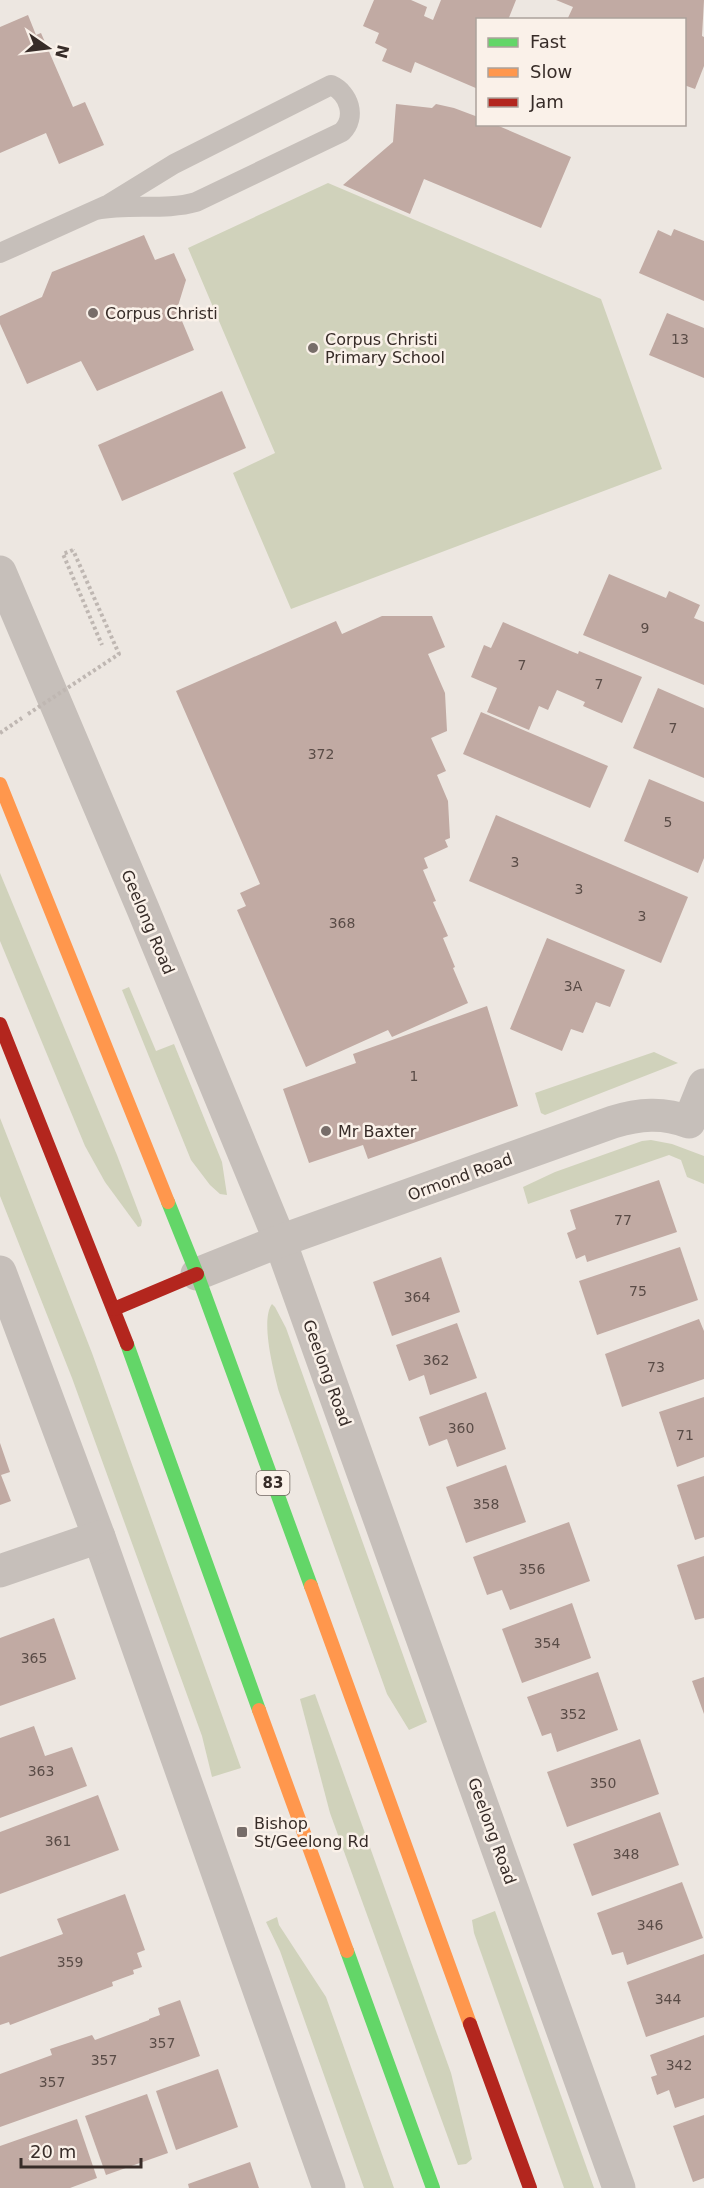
<svg xmlns="http://www.w3.org/2000/svg" width="704" height="2188" viewBox="0 0 704 2188" font-family="'DejaVu Sans',sans-serif">
<rect width="100%" height="100%" fill="#ede7e1"/>
<!-- green -->
<g fill="#d0d2bb">
<polygon points="328,183 601,299 662,469 291,609 233,473 275,453 188,248"/>
<polygon points="0,873 117,1155 142,1221 141,1226 138,1227 105,1182 85,1146 0,941"/>
<polygon points="129,987 156,1051 174,1044 222,1162 227,1195 220,1194 210,1185 191,1160 122,990"/>
<polygon points="654,1052 678,1063 545,1115 541,1113 535,1093"/>
<polygon points="0,1118 92,1353 241,1768 212,1777 202,1736 72,1378 0,1196"/>
<polygon points="651,1140 672,1144 704,1156 704,1184 687,1177 681,1160 669,1155 528,1204 523,1187 555,1172 642,1141"/>
<path d="M272 1304 275 1307 286 1328 427 1722 409 1730 387 1694 279 1392C274 1373 260 1320 272 1304Z"/>
<polygon points="315,1694 451,2073 472,2159 466,2164 458,2165 330,1813 300,1699"/>
<polygon points="495,1911 594,2188 564,2188 474,1933 472,1920"/>
<polygon points="277,1917 279,1925 326,1997 394,2188 364,2188 280,1951 266,1922"/>
</g>
<!-- building -->
<g fill="#c1aaa3">
<polygon points="374,0 411,0 427,7 424,16 433,20 441,0 516,0 508,20 478,20 478,89 415,62 411,73 382,61 387,49 375,43 379,33 363,26"/>
<polygon points="556,0 704,0 702,36 704,37 704,66 695,89 684,85 684,20 567,20 573,7"/>
<polygon points="28,15 36,35 41,33 73,107 85,102 104,145 59,164 46,133 0,153 0,27"/>
<polygon points="396,104 432,108 436,104 454,108 478,117 478,124 494,124 571,157 541,228 424,179 410,214 343,185 393,142"/>
<polygon points="674,229 704,241 704,301 639,273 658,230 671,236"/>
<polygon points="144,235 155,260 174,253 186,280 177,309 194,350 97,391 81,361 27,384 0,324 0,316 42,297 52,272"/>
<polygon points="667,313 704,328 704,378 649,355"/>
<polygon points="222,391 246,448 122,501 98,445"/>
<polygon points="609,574 666,598 669,591 700,605 694,618 704,622 704,685 583,635"/>
<polygon points="382,616 432,616 445,647 428,654 445,693 447,731 431,738 446,771 437,775 448,801 450,838 445,840 448,847 424,858 428,868 423,870 436,901 433,902 448,936 443,938 455,967 453,968 468,1003 392,1037 388,1030 306,1067 237,910 246,906 240,893 260,884 176,691 336,621 342,634"/>
<polygon points="503,622 573,652 578,654 579,651 642,677 622,723 583,706 585,702 557,690 548,710 539,706 529,730 487,712 497,688 471,677 484,645 491,648"/>
<polygon points="658,688 704,708 704,778 633,748"/>
<polygon points="481,712 608,766 590,808 463,754"/>
<polygon points="649,779 704,802 704,858 698,873 624,841"/>
<polygon points="496,815 688,897 661,963 469,881"/>
<polygon points="547,938 625,970 610,1007 596,1002 583,1033 571,1029 562,1051 510,1029"/>
<polygon points="487,1006 518,1106 368,1159 363,1145 309,1163 283,1089 356,1063 353,1054"/>
<polygon points="659,1180 677,1232 587,1262 585,1255 576,1259 567,1233 576,1229 570,1210"/>
<polygon points="680,1247 698,1300 597,1335 579,1281"/>
<polygon points="441,1257 460,1312 392,1336 373,1282"/>
<polygon points="699,1319 704,1331 704,1379 622,1407 605,1354"/>
<polygon points="457,1323 477,1378 430,1395 424,1375 409,1381 396,1345"/>
<polygon points="486,1392 506,1449 457,1467 447,1439 429,1446 419,1417"/>
<polygon points="704,1397 704,1457 677,1467 659,1412"/>
<polygon points="0,1443 10,1472 1,1475 11,1501 0,1505"/>
<polygon points="506,1465 526,1522 466,1543 446,1487"/>
<polygon points="704,1476 704,1537 695,1540 677,1485"/>
<polygon points="569,1522 590,1581 510,1610 502,1590 487,1595 473,1557"/>
<polygon points="704,1556 704,1618 695,1620 677,1565"/>
<polygon points="572,1603 591,1658 522,1683 502,1629"/>
<polygon points="54,1618 76,1679 0,1706 0,1638"/>
<polygon points="598,1672 618,1730 557,1752 551,1733 542,1736 527,1697"/>
<polygon points="704,1677 704,1714 692,1681"/>
<polygon points="34,1726 45,1756 72,1747 87,1786 0,1818 0,1738"/>
<polygon points="640,1739 659,1794 567,1827 547,1772"/>
<polygon points="98,1795 119,1850 0,1894 0,1832"/>
<polygon points="660,1812 679,1865 592,1896 573,1844"/>
<polygon points="682,1882 703,1938 627,1965 623,1952 612,1955 597,1913"/>
<polygon points="125,1894 145,1950 137,1953 142,1967 133,1970 134,1974 112,1982 113,1986 10,2025 9,2022 0,2025 0,1957 63,1934 57,1919"/>
<polygon points="704,1954 704,2017 646,2037 627,1982"/>
<polygon points="180,2000 200,2056 0,2127 0,2074 52,2055 50,2049 92,2035 95,2040 149,2020 149,2019 160,2015 158,2008"/>
<polygon points="704,2035 704,2098 675,2108 669,2090 657,2095 651,2077 657,2075 650,2055"/>
<polygon points="218,2069 238,2127 176,2150 156,2091"/>
<polygon points="147,2094 168,2153 106,2175 85,2116"/>
<polygon points="704,2115 704,2178 693,2182 673,2126"/>
<polygon points="77,2119 97,2178 70,2188 0,2188 0,2146"/>
<polygon points="250,2162 259,2188 189,2188 188,2184"/>
</g>
<g fill="none" stroke-linecap="round" stroke-linejoin="round">
<!-- path -->
<g stroke="#bfb7b2" stroke-width="4" stroke-dasharray="3 3" stroke-linecap="butt">
<polyline points="73,550 63,554 102,645"/>
<polyline points="0,733 22,718"/>
</g>
<!-- lane -->
<path stroke="#c6bfba" stroke-width="20" d="M0 253 109 204 174 164 331 85C349 93 357 117 342 132L196 202C165 211 129 203 96 210"/>
<!-- street -->
<g stroke="#c6bfba" stroke-width="33">
<polyline points="0,572 143,909 280,1241 619,2188"/>
<polyline points="0,1272 99,1537 329,2188"/>
<path d="M197 1274 280 1241 613 1122C639 1114 663 1112 689 1122L704 1085"/>
<polyline points="0,1571 99,1537"/>
</g>
<!-- fast -->
<g stroke="#63d668" stroke-width="14">
<polyline points="168,1202 197,1274 311,1586"/>
<polyline points="127,1344 259,1710"/>
<polyline points="347,1951 433,2188"/>
</g>
<!-- slow -->
<g stroke="#ff974d" stroke-width="14">
<polyline points="0,784 168,1202"/>
<polyline points="311,1586 470,2024"/>
<polyline points="259,1710 347,1951"/>
</g>
<!-- jam -->
<g stroke="#b3261e" stroke-width="14">
<polyline points="0,1024 127,1344"/>
<polyline points="114,1309 197,1274"/>
<polyline points="470,2024 530,2188"/>
</g>
<!-- path-bridge -->
<polyline stroke="#bfb7b2" stroke-width="4" stroke-dasharray="3 3" stroke-linecap="butt" points="28,714 119,654 73,550"/>
</g>
<!-- markers -->
<g fill="#776d69" stroke="#faf1e9" stroke-width="2">
<circle cx="93" cy="313" r="6"/>
<circle cx="313" cy="348" r="6"/>
<circle cx="326" cy="1131" r="6"/>
<rect x="236" y="1826" width="12" height="12" rx="3"/>
</g>
<g text-anchor="middle" dominant-baseline="central" stroke-width="5" stroke-linejoin="round" paint-order="stroke">
<!-- number labels -->
<g font-size="14" fill="#5a4c47">
<text x="680" y="339">13</text>
<text x="645" y="628">9</text>
<text x="522" y="665">7</text>
<text x="599" y="684">7</text>
<text x="673" y="728">7</text>
<text x="321" y="754">372</text>
<text x="668" y="822">5</text>
<text x="515" y="862">3</text>
<text x="579" y="889">3</text>
<text x="642" y="916">3</text>
<text x="342" y="923">368</text>
<text x="573" y="986">3A</text>
<text x="414" y="1076">1</text>
<text x="623" y="1220">77</text>
<text x="638" y="1291">75</text>
<text x="417" y="1297">364</text>
<text x="436" y="1360">362</text>
<text x="656" y="1367">73</text>
<text x="461" y="1428">360</text>
<text x="685" y="1435">71</text>
<text x="486" y="1504">358</text>
<text x="532" y="1569">356</text>
<text x="547" y="1643">354</text>
<text x="34" y="1658">365</text>
<text x="573" y="1714">352</text>
<text x="41" y="1771">363</text>
<text x="603" y="1783">350</text>
<text x="58" y="1841">361</text>
<text x="626" y="1854">348</text>
<text x="650" y="1925">346</text>
<text x="70" y="1962">359</text>
<text x="668" y="1999">344</text>
<text x="162" y="2043">357</text>
<text x="104" y="2060">357</text>
<text x="679" y="2065">342</text>
<text x="52" y="2082">357</text>
</g>
<!-- shield labels -->
<rect fill="#faf1e9" stroke="#726762" stroke-width="1.5" x="256.5" y="1471" width="33" height="24" rx="4.5"/>
<g font-size="15" font-weight="bold" fill="#372c28">
<text x="273" y="1483">83</text>
</g>
<!-- poi labels -->
<g font-size="16" fill="#372c28" stroke="#faf1e9" text-anchor="start">
<text x="105" y="313">Corpus Christi</text>
<text x="325" y="339">Corpus Christi<tspan x="325" dy="18">Primary School</tspan></text>
<text x="338" y="1131">Mr Baxter</text>
<text x="254" y="1823">Bishop<tspan x="254" dy="18">St/Geelong Rd</tspan></text>
</g>
<!-- street labels -->
<g font-size="16" fill="#372c28" stroke="#faf1e9">
<text transform="translate(148 922) rotate(67)">Geelong Road</text>
<text transform="translate(460 1177) rotate(-20)">Ormond Road</text>
<text transform="translate(327 1373) rotate(70)">Geelong Road</text>
<text transform="translate(492 1831) rotate(70)">Geelong Road</text>
</g>
</g>
<!-- legend -->
<rect x="476" y="18" width="210" height="108" fill="#faf1e9" stroke="#aca29c" stroke-width="1.5"/>
<rect x="488" y="38" width="30" height="9" fill="#63d668" stroke="#aca29c" stroke-width="1.5"/>
<text x="530" y="48" font-size="18" fill="#372c28">Fast</text>
<rect x="488" y="68" width="30" height="9" fill="#ff974d" stroke="#aca29c" stroke-width="1.5"/>
<text x="530" y="78" font-size="18" fill="#372c28">Slow</text>
<rect x="488" y="98" width="30" height="9" fill="#b3261e" stroke="#aca29c" stroke-width="1.5"/>
<text x="530" y="108" font-size="18" fill="#372c28">Jam</text>
<!-- north arrow -->
<g transform="translate(48 48) rotate(104)" stroke="#faf1e9" stroke-width="4.5" paint-order="stroke">
<path d="M0-4.5L10 22L0 15L-10 22Z" fill="#372c28"/>
<text y="-9" font-size="16" font-weight="bold" text-anchor="middle" fill="#372c28">N</text>
</g>
<!-- scale -->
<path d="M21 2158v9h120v-9" fill="none" stroke="#372c28" stroke-width="3"/>
<text x="30" y="2158" font-size="18" fill="#372c28" stroke="#faf1e9" stroke-width="4.5" paint-order="stroke">20 m</text>
</svg>
